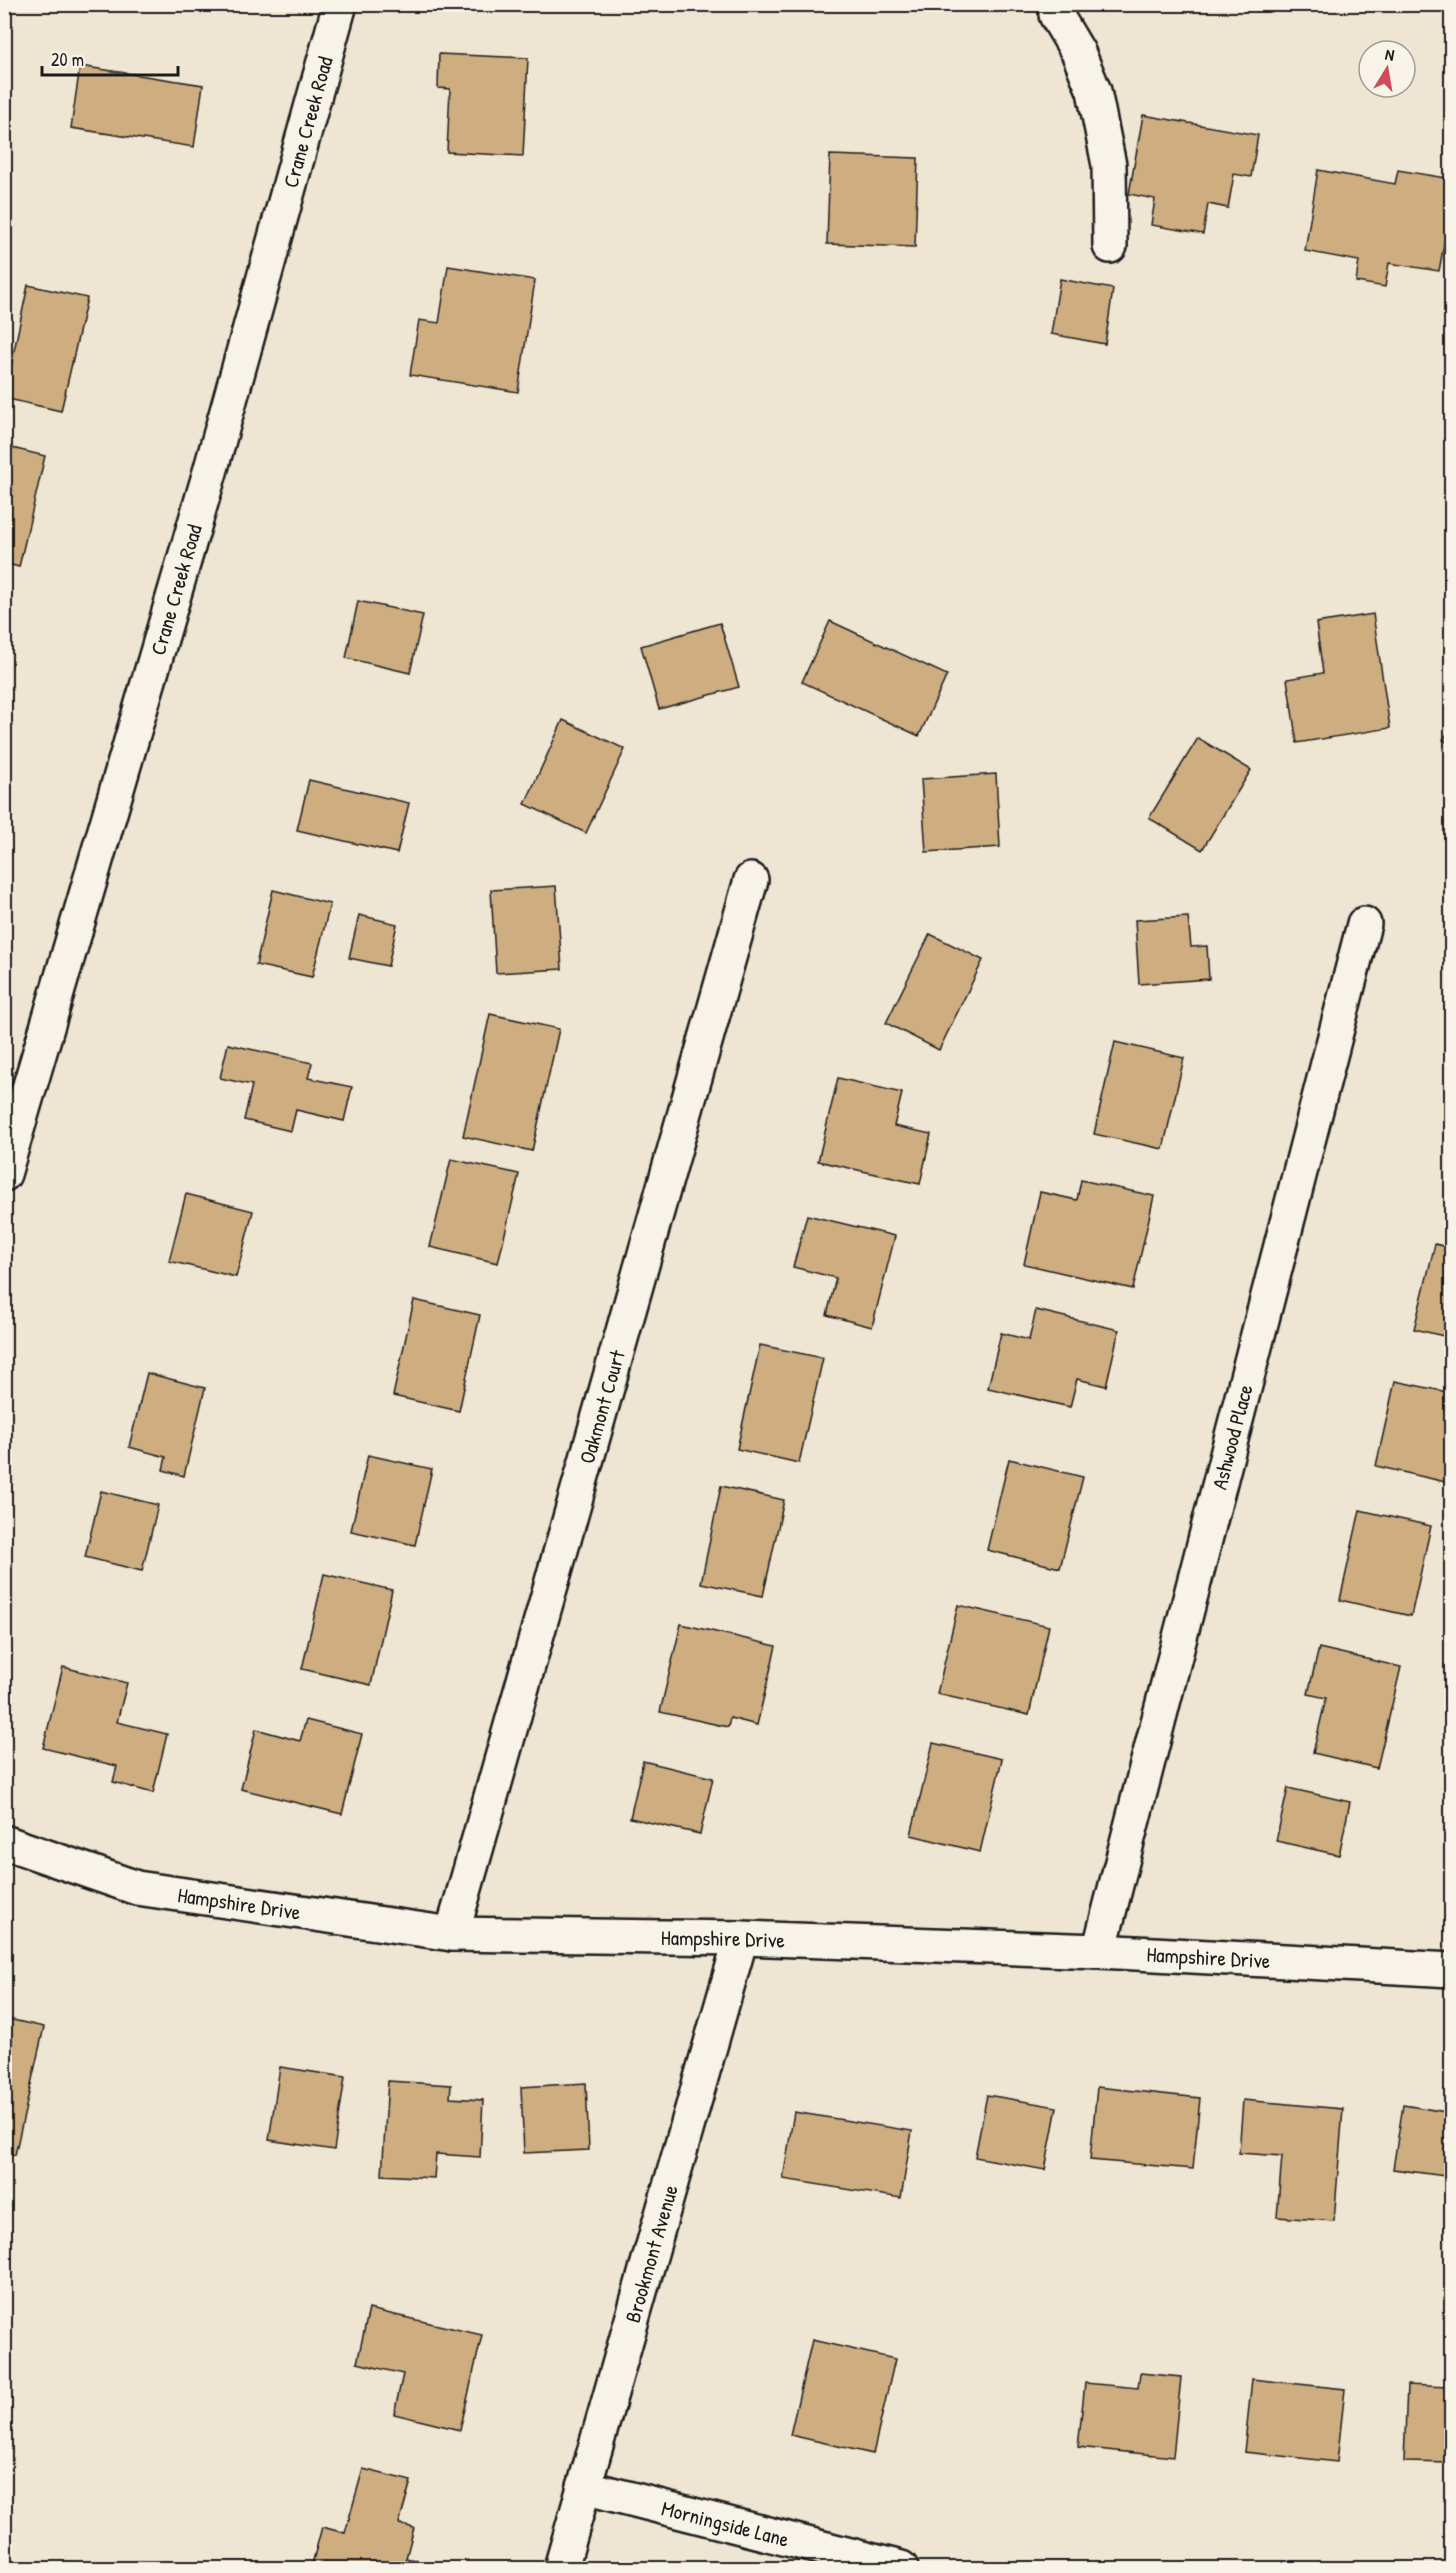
<svg xmlns="http://www.w3.org/2000/svg" width="1456" height="2573" viewBox="0 0 1456 2573" font-family="'Patrick Hand',sans-serif">
<rect width="100%" height="100%" fill="#efe5d3"/>
<filter id="ink" filterUnits="userSpaceOnUse"><feTurbulence type="fractalNoise" baseFrequency=".0167" numOctaves="2"/><feDisplacementMap in="SourceGraphic" scale="12" xChannelSelector="R" yChannelSelector="G"/><feConvolveMatrix kernelMatrix="1 2 1 2 8 2 1 2 1" color-interpolation-filters="sRGB"/></filter>
<g filter="url(#ink)">
<!-- building -->
<g fill="#cead81" stroke="#1c1c1c" stroke-width="1.5">
<polygon points="439,54 528,58 523,156 447,152 450,89 438,88"/>
<polygon points="80,66 203,85 194,147 71,128"/>
<polygon points="1143,115 1258,135 1251,177 1234,174 1228,208 1208,204 1203,234 1151,225 1155,199 1129,194"/>
<polygon points="830,155 918,158 915,247 827,244"/>
<polygon points="1318,170 1395,184 1398,170 1452,179 1452,201 1439,271 1389,263 1385,287 1356,282 1359,261 1305,251"/>
<polygon points="448,266 535,280 518,392 410,375 419,320 439,323"/>
<polygon points="1060,279 1113,289 1105,344 1051,334"/>
<polygon points="28,285 87,298 61,411 4,398"/>
<polygon points="4,446 45,456 19,567 4,563"/>
<polygon points="358,601 423,615 410,673 346,658"/>
<polygon points="1373,614 1390,728 1297,743 1287,679 1323,673 1316,623"/>
<polygon points="830,621 947,675 919,736 802,682"/>
<polygon points="720,623 739,687 659,709 641,646"/>
<polygon points="563,720 625,749 586,833 525,804"/>
<polygon points="1452,726 1452,745 1443,740"/>
<polygon points="1198,738 1251,770 1202,850 1149,818"/>
<polygon points="996,774 1000,847 926,852 921,779"/>
<polygon points="309,780 409,803 397,853 297,830"/>
<polygon points="556,886 562,969 496,973 491,890"/>
<polygon points="273,890 330,904 312,977 256,965"/>
<polygon points="359,915 397,924 388,966 349,958"/>
<polygon points="1188,917 1191,947 1207,946 1209,979 1139,984 1135,920"/>
<polygon points="930,934 983,960 939,1050 886,1023"/>
<polygon points="490,1014 559,1029 532,1151 463,1136"/>
<polygon points="1115,1042 1184,1058 1163,1149 1094,1134"/>
<polygon points="228,1044 312,1063 308,1078 352,1087 344,1121 296,1110 291,1131 244,1120 252,1085 220,1078"/>
<polygon points="838,1078 902,1093 894,1126 931,1134 920,1184 818,1161"/>
<polygon points="451,1159 519,1174 498,1263 430,1247"/>
<polygon points="1081,1180 1154,1196 1133,1289 1024,1264 1040,1192 1077,1200"/>
<polygon points="186,1194 253,1211 236,1277 169,1261"/>
<polygon points="807,1215 895,1236 872,1327 827,1315 836,1278 793,1267"/>
<polygon points="1435,1244 1452,1248 1452,1338 1414,1329"/>
<polygon points="414,1300 480,1315 459,1411 393,1396"/>
<polygon points="1036,1310 1119,1330 1106,1386 1077,1379 1070,1407 988,1388 1001,1333 1029,1340"/>
<polygon points="760,1345 823,1358 799,1463 737,1449"/>
<polygon points="147,1373 205,1388 184,1476 163,1470 166,1457 129,1447"/>
<polygon points="1395,1381 1452,1393 1450,1483 1376,1466"/>
<polygon points="368,1455 432,1469 415,1545 351,1531"/>
<polygon points="1009,1459 1083,1477 1060,1568 987,1550"/>
<polygon points="721,1486 784,1500 763,1596 701,1583"/>
<polygon points="101,1491 158,1505 142,1571 85,1557"/>
<polygon points="1360,1510 1431,1526 1411,1616 1340,1600"/>
<polygon points="324,1574 392,1590 371,1685 302,1669"/>
<polygon points="958,1605 1049,1626 1029,1715 937,1694"/>
<polygon points="681,1624 776,1646 757,1725 730,1718 728,1727 660,1712"/>
<polygon points="1319,1648 1401,1667 1377,1768 1313,1753 1326,1698 1308,1694"/>
<polygon points="63,1667 127,1683 117,1722 167,1734 153,1793 113,1782 117,1766 43,1748"/>
<polygon points="306,1720 362,1734 342,1814 241,1789 256,1729 300,1741"/>
<polygon points="933,1743 1002,1759 980,1852 911,1835"/>
<polygon points="643,1761 713,1778 700,1834 630,1818"/>
<polygon points="1288,1788 1350,1802 1339,1855 1276,1841"/>
<polygon points="4,2018 44,2027 15,2155 4,2153"/>
<polygon points="280,2067 345,2077 334,2150 269,2140"/>
<polygon points="388,2081 451,2085 450,2098 483,2100 480,2157 436,2154 434,2178 382,2175"/>
<polygon points="586,2083 589,2150 524,2153 521,2087"/>
<polygon points="1097,2087 1200,2098 1193,2169 1090,2160"/>
<polygon points="987,2095 1057,2107 1045,2170 975,2157"/>
<polygon points="1243,2100 1343,2109 1334,2221 1277,2217 1282,2156 1239,2153"/>
<polygon points="1403,2105 1452,2113 1452,2177 1393,2169"/>
<polygon points="794,2112 912,2131 901,2198 783,2179"/>
<polygon points="369,2309 482,2335 460,2430 394,2414 403,2374 357,2363"/>
<polygon points="812,2340 895,2359 873,2454 790,2435"/>
<polygon points="1447,2364 1452,2364 1452,2463 1404,2462 1407,2385 1447,2387"/>
<polygon points="1140,2373 1181,2377 1173,2457 1078,2447 1085,2383 1138,2388"/>
<polygon points="1252,2379 1345,2389 1337,2462 1244,2452"/>
<polygon points="363,2469 411,2481 399,2524 414,2528 406,2558 419,2561 417,2568 311,2568 322,2527 345,2533"/>
</g>
<g fill="none" stroke-linecap="round" stroke-linejoin="round">
<defs>
<g id="minor">
<polyline points="1056,4 1056,15 1078,52 1094,91 1109,165 1110,246"/>
<path id="s1" d="M4 1174 210 472 340 4"/>
<path id="s2" d="M4 1842 137 1888 452 1934 741 1938 1099 1951 1452 1970"/>
<path id="s3" d="M452 1934 751 880"/>
<path id="s4" d="M1099 1951 1364 924"/>
<path id="s5" d="M584 2487 901 2568"/>
<path id="s6" d="M561 2568 741 1938"/>
</g>
</defs>
<!-- minor casing -->
<use href="#minor" stroke="#1c1c1c" stroke-width="38"/>
<!-- minor -->
<use href="#minor" stroke="#f7f3e8" stroke-width="33"/>
</g>
</g>
<g text-anchor="middle" dominant-baseline="central" stroke-width="6" stroke-linejoin="round" paint-order="stroke">
<!-- street labels -->
<g font-size="21" fill="#1c1c1c" stroke="#f7f3e8">
<text stroke="none"><textPath href="#s1" startOffset="1095">Crane Creek Road</textPath></text>
<text stroke="none"><textPath href="#s1" startOffset="609">Crane Creek Road</textPath></text>
<text stroke="none"><textPath href="#s3" startOffset="548">Oakmont Court</textPath></text>
<text stroke="none"><textPath href="#s4" startOffset="531">Ashwood Place</textPath></text>
<text stroke="none"><textPath href="#s2" startOffset="244">Hampshire Drive</textPath></text>
<text stroke="none"><textPath href="#s2" startOffset="730">Hampshire Drive</textPath></text>
<text stroke="none"><textPath href="#s2" startOffset="1216">Hampshire Drive</textPath></text>
<text stroke="none"><textPath href="#s6" startOffset="327">Brookmont Avenue</textPath></text>
<text stroke="none"><textPath href="#s5" startOffset="146">Morningside Lane</textPath></text>
</g>
</g>
<!-- margin -->
<rect width="1456" height="2573" fill="none" stroke="#f7f3e8" stroke-width="24"/>
<rect x="12" y="12" width="1432" height="2549" fill="none" stroke="#1c1c1c" stroke-width="2" filter="url(#ink)"/>
<!-- north arrow -->
<g transform="translate(1387 69) rotate(11)"><circle r="28" fill="#f7f3e8" stroke="#9f9d96" stroke-width="1.5"/>
<path d="M0-4.5L10 22L0 15L-10 22Z" fill="#d1495b"/>
<text y="-9" font-size="16" font-weight="bold" text-anchor="middle" fill="#1c1c1c">N</text>
</g>
<!-- scale -->
<path d="M42 66v9h136v-9" fill="none" stroke="#1c1c1c" stroke-width="3"/>
<text x="51" y="66" font-size="18" fill="#1c1c1c" stroke="#f7f3e8" stroke-width="4.5" paint-order="stroke">20 m</text>
</svg>
